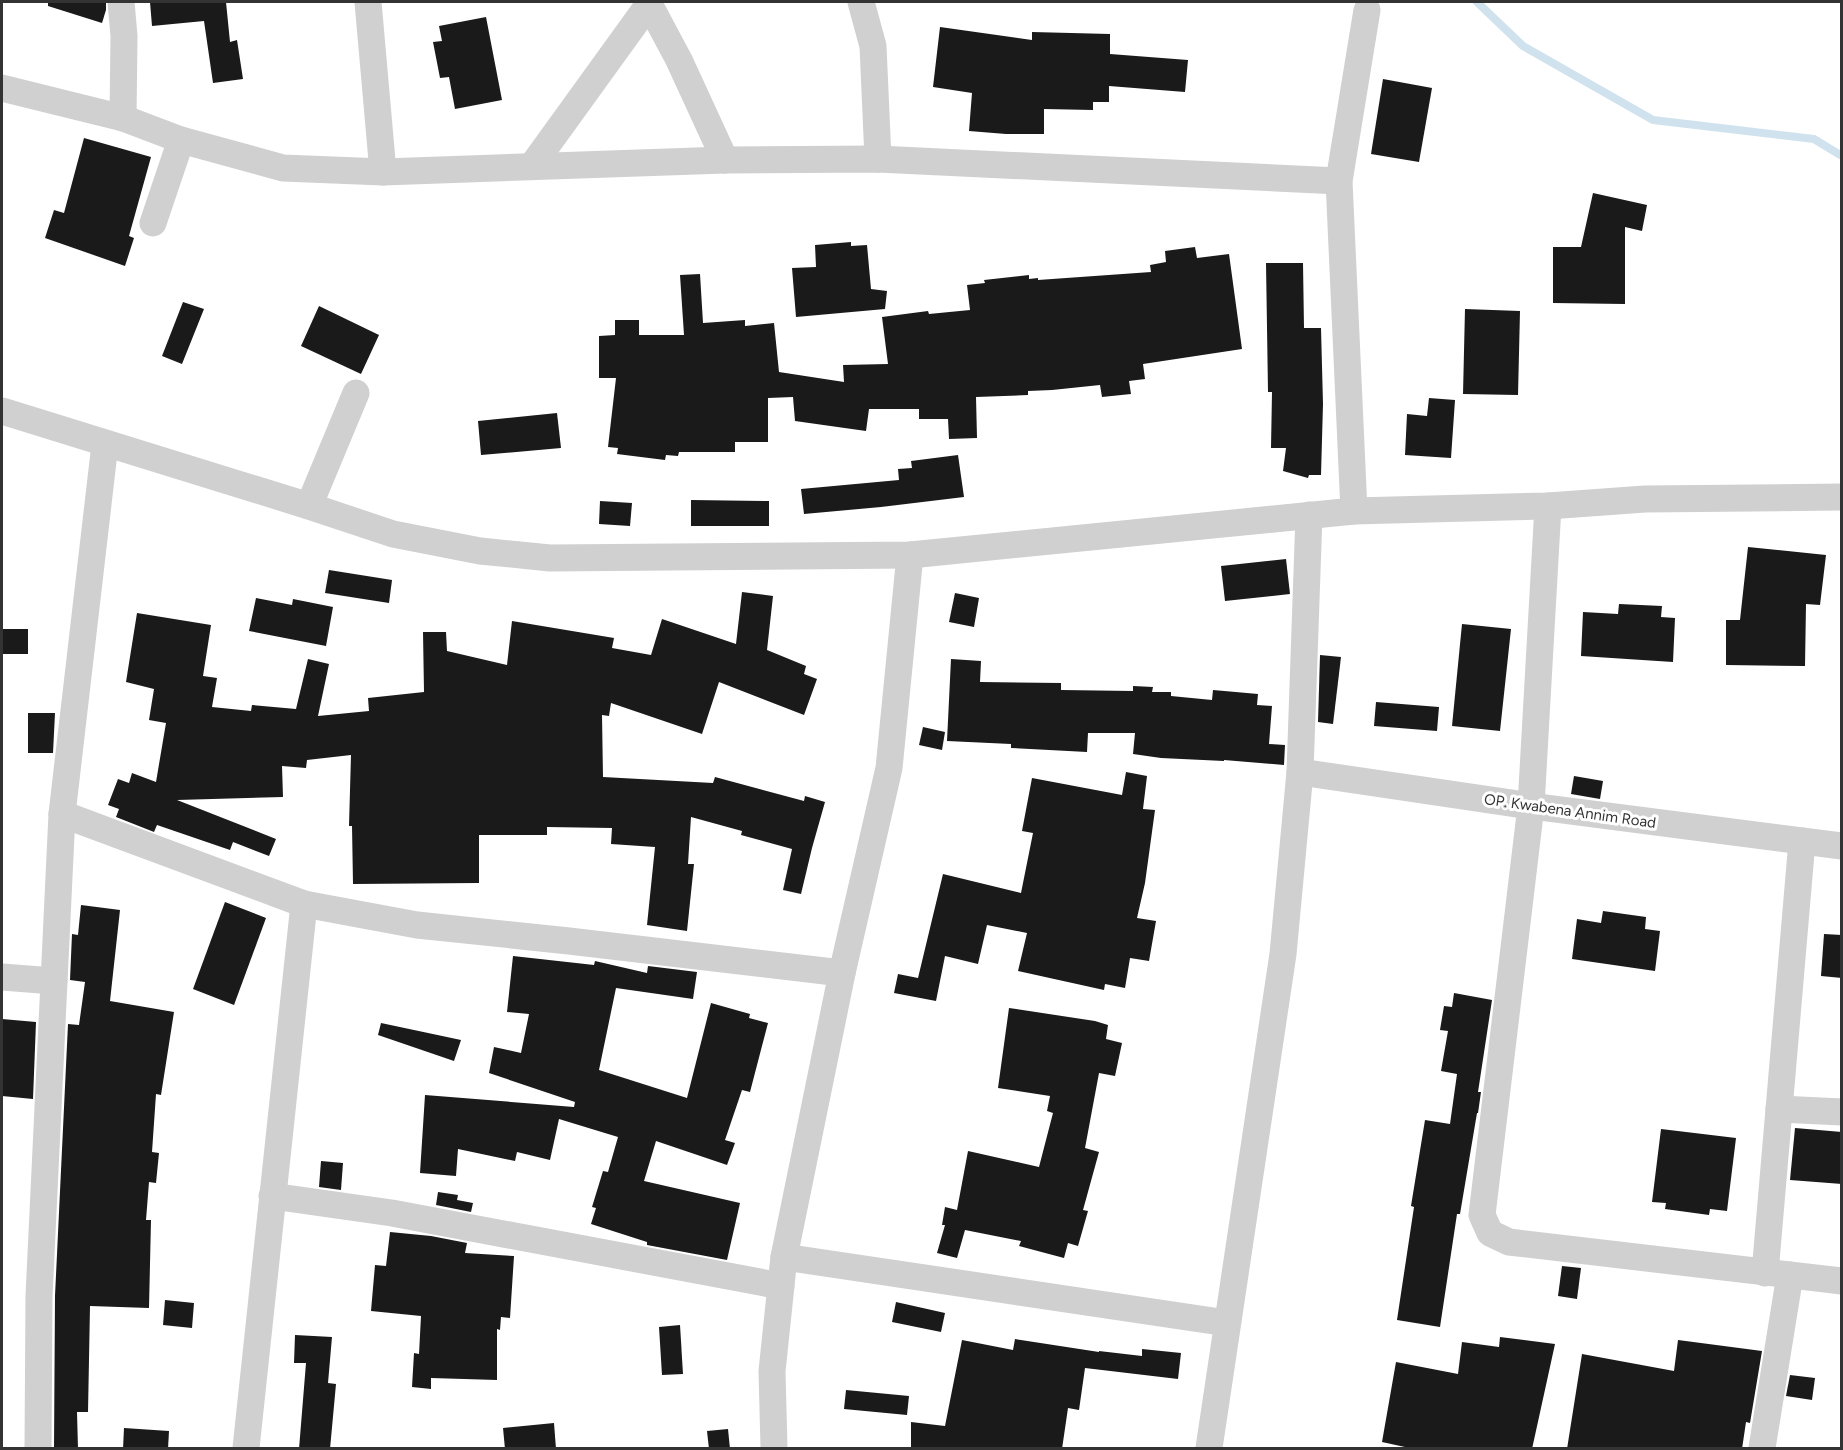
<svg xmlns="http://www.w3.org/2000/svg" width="1843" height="1450" viewBox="0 0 1843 1450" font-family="Figtree,sans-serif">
<rect width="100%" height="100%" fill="#fff"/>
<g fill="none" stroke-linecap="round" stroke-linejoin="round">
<!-- stream -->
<polyline stroke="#cfe2ee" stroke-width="8" points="1477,2 1523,46 1653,120 1814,139 1842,156"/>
</g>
<!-- building -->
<g fill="#1a1a1a">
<polygon points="48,2 106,2 106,10 102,23 48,6"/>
<polygon points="150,2 226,2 230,42 237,40 243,79 213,83 204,21 152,26"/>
<polygon points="486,17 502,100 455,109 449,77 440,78 433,42 442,41 439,26"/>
<polygon points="940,27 1032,40 1032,32 1110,34 1110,54 1188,60 1185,92 1109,86 1109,102 1093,102 1093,110 1044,109 1044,134 1006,134 969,131 972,93 933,87"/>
<polygon points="1383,79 1432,88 1419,162 1371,154"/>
<polygon points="84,138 151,157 129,236 134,238 125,266 45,238 54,210 64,213"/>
<polygon points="1593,193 1647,205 1642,231 1625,227 1625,304 1553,303 1553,247 1581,247"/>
<polygon points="851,242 851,246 867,245 871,289 887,291 885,309 796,317 792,268 816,267 815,245"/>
<polygon points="1195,247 1197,258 1229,254 1242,349 1143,364 1145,379 1129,381 1131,394 1102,397 1100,385 1052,390 1028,391 1028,395 976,397 977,438 949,439 948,419 919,419 919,409 869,409 866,431 795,421 793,397 768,398 768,442 735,442 735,452 679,452 678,456 666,455 665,460 617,454 618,448 608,447 616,378 599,378 599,336 615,335 615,320 639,320 639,335 684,335 680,275 700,274 703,323 745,320 745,326 774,323 779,372 844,382 843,365 888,364 882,317 928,311 929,314 970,310 967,285 985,283 984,280 1029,275 1029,279 1038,278 1038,280 1151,272 1150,265 1166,262 1165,251"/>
<polygon points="1266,263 1303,263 1304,328 1321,328 1323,404 1321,475 1309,475 1308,478 1283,471 1286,448 1271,448 1272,392 1268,392"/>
<polygon points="183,302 204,309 182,364 162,356"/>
<polygon points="319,306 379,335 361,374 301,346"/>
<polygon points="1465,309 1520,311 1518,395 1463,394"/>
<polygon points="1429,398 1455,400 1451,458 1405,455 1407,414 1427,416"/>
<polygon points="557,413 561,448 481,455 478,421"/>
<polygon points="958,455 964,497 881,507 804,514 801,489 899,480 898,469 912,468 911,461"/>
<polygon points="691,500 769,501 769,526 691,526"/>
<polygon points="600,501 632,503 630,526 599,524"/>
<polygon points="1748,547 1826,555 1820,605 1806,604 1805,666 1726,665 1726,620 1740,620"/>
<polygon points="1286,559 1290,594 1225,601 1221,566"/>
<polygon points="329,570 392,580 389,603 325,593"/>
<polygon points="742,592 773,596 767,650 806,666 804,674 817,679 804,715 719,682 702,734 611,703 609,716 602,715 603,777 713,783 715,777 804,801 805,796 825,802 812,848 801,894 783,890 792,849 741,835 742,831 691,817 688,864 694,864 687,931 647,925 655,847 611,844 612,828 547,827 547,835 479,835 479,883 353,884 352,826 349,826 351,755 307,760 306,768 282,766 283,797 177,800 276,839 269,856 233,842 230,850 157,825 154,832 116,817 119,809 108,805 118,779 129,783 132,773 156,782 166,723 149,720 154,689 126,682 137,613 211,625 203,676 217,678 212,707 251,711 252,705 296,709 308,659 329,664 318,716 369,711 368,698 424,692 423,632 446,632 447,651 507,665 512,621 614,638 612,648 651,655 662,619 736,644"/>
<polygon points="955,593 979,598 974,627 949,622"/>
<polygon points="256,598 292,605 293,599 333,607 326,646 249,631"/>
<polygon points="1619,604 1662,606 1661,617 1675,618 1673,662 1581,656 1583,612 1618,614"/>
<polygon points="1462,624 1511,629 1500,731 1452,726"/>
<rect x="2" y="629" width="26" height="25"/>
<polygon points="1320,655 1341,657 1333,724 1318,722"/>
<polygon points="951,659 981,661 980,682 1061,683 1061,690 1133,691 1133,686 1153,687 1152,692 1171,692 1171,696 1212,700 1213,690 1258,694 1257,705 1272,706 1269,744 1285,745 1284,765 1224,760 1224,761 1161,758 1133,754 1135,733 1088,733 1087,752 1011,748 1011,744 947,741"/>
<polygon points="1376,702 1439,707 1437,731 1374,726"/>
<polygon points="28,713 55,713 53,753 28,753"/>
<polygon points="923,727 945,732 942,750 919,745"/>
<polygon points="1126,772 1147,776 1143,809 1155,810 1145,883 1137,918 1156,921 1149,961 1130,958 1125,988 1105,984 1104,990 1018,971 1027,933 987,925 978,964 945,956 936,1001 894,993 898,974 918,978 943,874 1021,893 1033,833 1022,831 1032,778 1122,795"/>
<polygon points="1574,776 1603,781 1600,799 1571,794"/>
<polygon points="225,902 266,918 234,1005 193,989"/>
<polygon points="81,905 120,910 110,1001 174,1012 161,1095 156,1094 152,1152 159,1153 156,1183 149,1182 146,1220 151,1220 149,1308 90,1306 88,1412 77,1412 78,1449 54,1449 55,1296 68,1024 79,1025 85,982 70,980 72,934 78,935"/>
<polygon points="1603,911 1646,917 1645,929 1660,931 1655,971 1572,959 1577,919 1601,923"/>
<polygon points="1824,934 1842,935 1842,978 1821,976"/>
<polygon points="513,956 594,965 595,961 647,973 648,966 697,972 693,999 616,988 599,1070 687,1098 711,1003 750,1014 749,1018 768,1023 750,1092 742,1090 725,1140 735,1143 727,1165 656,1141 644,1181 740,1203 727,1260 647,1245 647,1242 591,1224 596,1208 592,1207 603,1171 608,1172 618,1137 559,1119 550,1160 517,1152 515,1161 458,1149 456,1176 420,1173 425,1095 574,1107 575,1102 489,1073 494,1047 521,1053 529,1014 507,1012"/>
<polygon points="1454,993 1492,1000 1478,1092 1481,1092 1478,1113 1477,1113 1460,1214 1457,1214 1440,1327 1397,1320 1414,1207 1411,1206 1425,1120 1450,1124 1457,1074 1441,1071 1448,1031 1440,1030 1444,1006 1452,1007"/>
<polygon points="1009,1008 1095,1021 1108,1025 1106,1039 1122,1043 1115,1076 1099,1073 1085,1148 1099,1152 1083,1210 1088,1211 1078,1246 1068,1243 1064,1258 1019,1246 1021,1241 965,1230 957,1258 937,1253 945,1225 942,1225 945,1207 957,1210 968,1151 1039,1167 1053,1113 1047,1111 1050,1096 998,1088"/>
<polygon points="2,1019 36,1022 33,1099 2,1096"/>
<polygon points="381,1023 461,1040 454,1061 378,1035"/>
<polygon points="1795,1128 1842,1132 1842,1184 1790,1180"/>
<polygon points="1661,1129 1736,1138 1727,1211 1710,1209 1709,1215 1665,1209 1666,1203 1652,1202"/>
<polygon points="321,1161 343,1163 341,1190 319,1187"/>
<polygon points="438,1192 458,1195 457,1200 473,1203 471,1212 436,1205"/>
<polygon points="390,1232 431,1236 467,1243 465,1253 514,1256 510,1318 501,1317 500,1330 497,1329 497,1380 431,1378 431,1389 412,1387 414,1353 419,1354 421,1316 371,1311 375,1265 386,1266"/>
<polygon points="1562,1266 1581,1268 1577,1299 1558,1296"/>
<polygon points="165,1300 194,1303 192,1328 163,1325"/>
<polygon points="896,1302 945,1313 941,1332 892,1322"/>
<polygon points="680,1325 683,1374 662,1375 659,1327"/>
<polygon points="295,1335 332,1337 328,1383 336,1384 330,1449 299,1449 306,1363 294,1363"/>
<polygon points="1500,1337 1555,1344 1532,1449 1414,1449 1382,1442 1396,1362 1458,1374 1462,1342 1499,1347"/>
<polygon points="1015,1339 1099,1352 1099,1351 1142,1356 1142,1349 1181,1353 1178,1379 1085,1368 1079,1410 1068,1408 1062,1449 911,1449 911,1422 945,1426 962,1340 1013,1350"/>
<polygon points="1678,1340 1762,1351 1750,1423 1746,1422 1742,1449 1567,1449 1582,1354 1674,1371"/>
<polygon points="1790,1375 1815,1378 1812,1400 1786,1396"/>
<polygon points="846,1390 909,1396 907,1415 844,1409"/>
<polygon points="554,1423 556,1449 505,1449 503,1428"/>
<polygon points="124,1428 169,1431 168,1449 123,1449"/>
<polygon points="728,1429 730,1449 709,1449 707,1431"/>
</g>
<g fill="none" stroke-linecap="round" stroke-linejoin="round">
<!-- minor -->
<g stroke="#d0d0d0" stroke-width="27">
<polyline points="121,2 124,36 123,118"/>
<polyline points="368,2 383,172"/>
<polyline points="648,2 679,60 725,160"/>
<polyline points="861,2 873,46 878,159"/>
<polyline points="2,88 123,118 181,140 283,168 383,172 725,160 878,159 1339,181"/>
<polyline points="532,166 649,4"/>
<polyline points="153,223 181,140"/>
<polyline points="2,411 309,506 393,534 480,551 550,558 910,555 1354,511 1548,506 1645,499 1842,497"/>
<polyline points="309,506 356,393"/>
<polyline points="1548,506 1531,806 1482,1215 1490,1233 1509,1242 1842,1281"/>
<polyline points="1354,511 1339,181 1367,10"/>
<polyline points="1300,772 1531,806 1842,846"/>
<polyline points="62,814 304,904 417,925 569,941 842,973"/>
<polyline points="2,977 54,981"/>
<polyline points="1779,1109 1842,1112"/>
<polyline points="272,1196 392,1213 781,1286"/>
<polyline points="784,1257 1227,1323"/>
<polyline points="1765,1273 1802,841"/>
<polyline points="38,1448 39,1296 62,814 105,444"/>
<polyline points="246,1448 304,904"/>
<polyline points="774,1448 772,1371 784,1257 842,973 889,768 910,555"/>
<polyline points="1209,1448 1283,954 1300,772 1309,515"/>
<polyline points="1762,1448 1790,1275"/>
</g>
</g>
<g text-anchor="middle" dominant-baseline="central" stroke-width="6" stroke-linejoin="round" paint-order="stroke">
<!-- street labels -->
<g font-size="15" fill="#333" stroke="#fff">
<text transform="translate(1570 811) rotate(8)">OP. Kwabena Annim Road</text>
</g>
</g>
<!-- border -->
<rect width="1843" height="1450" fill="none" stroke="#333333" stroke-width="6"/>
</svg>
